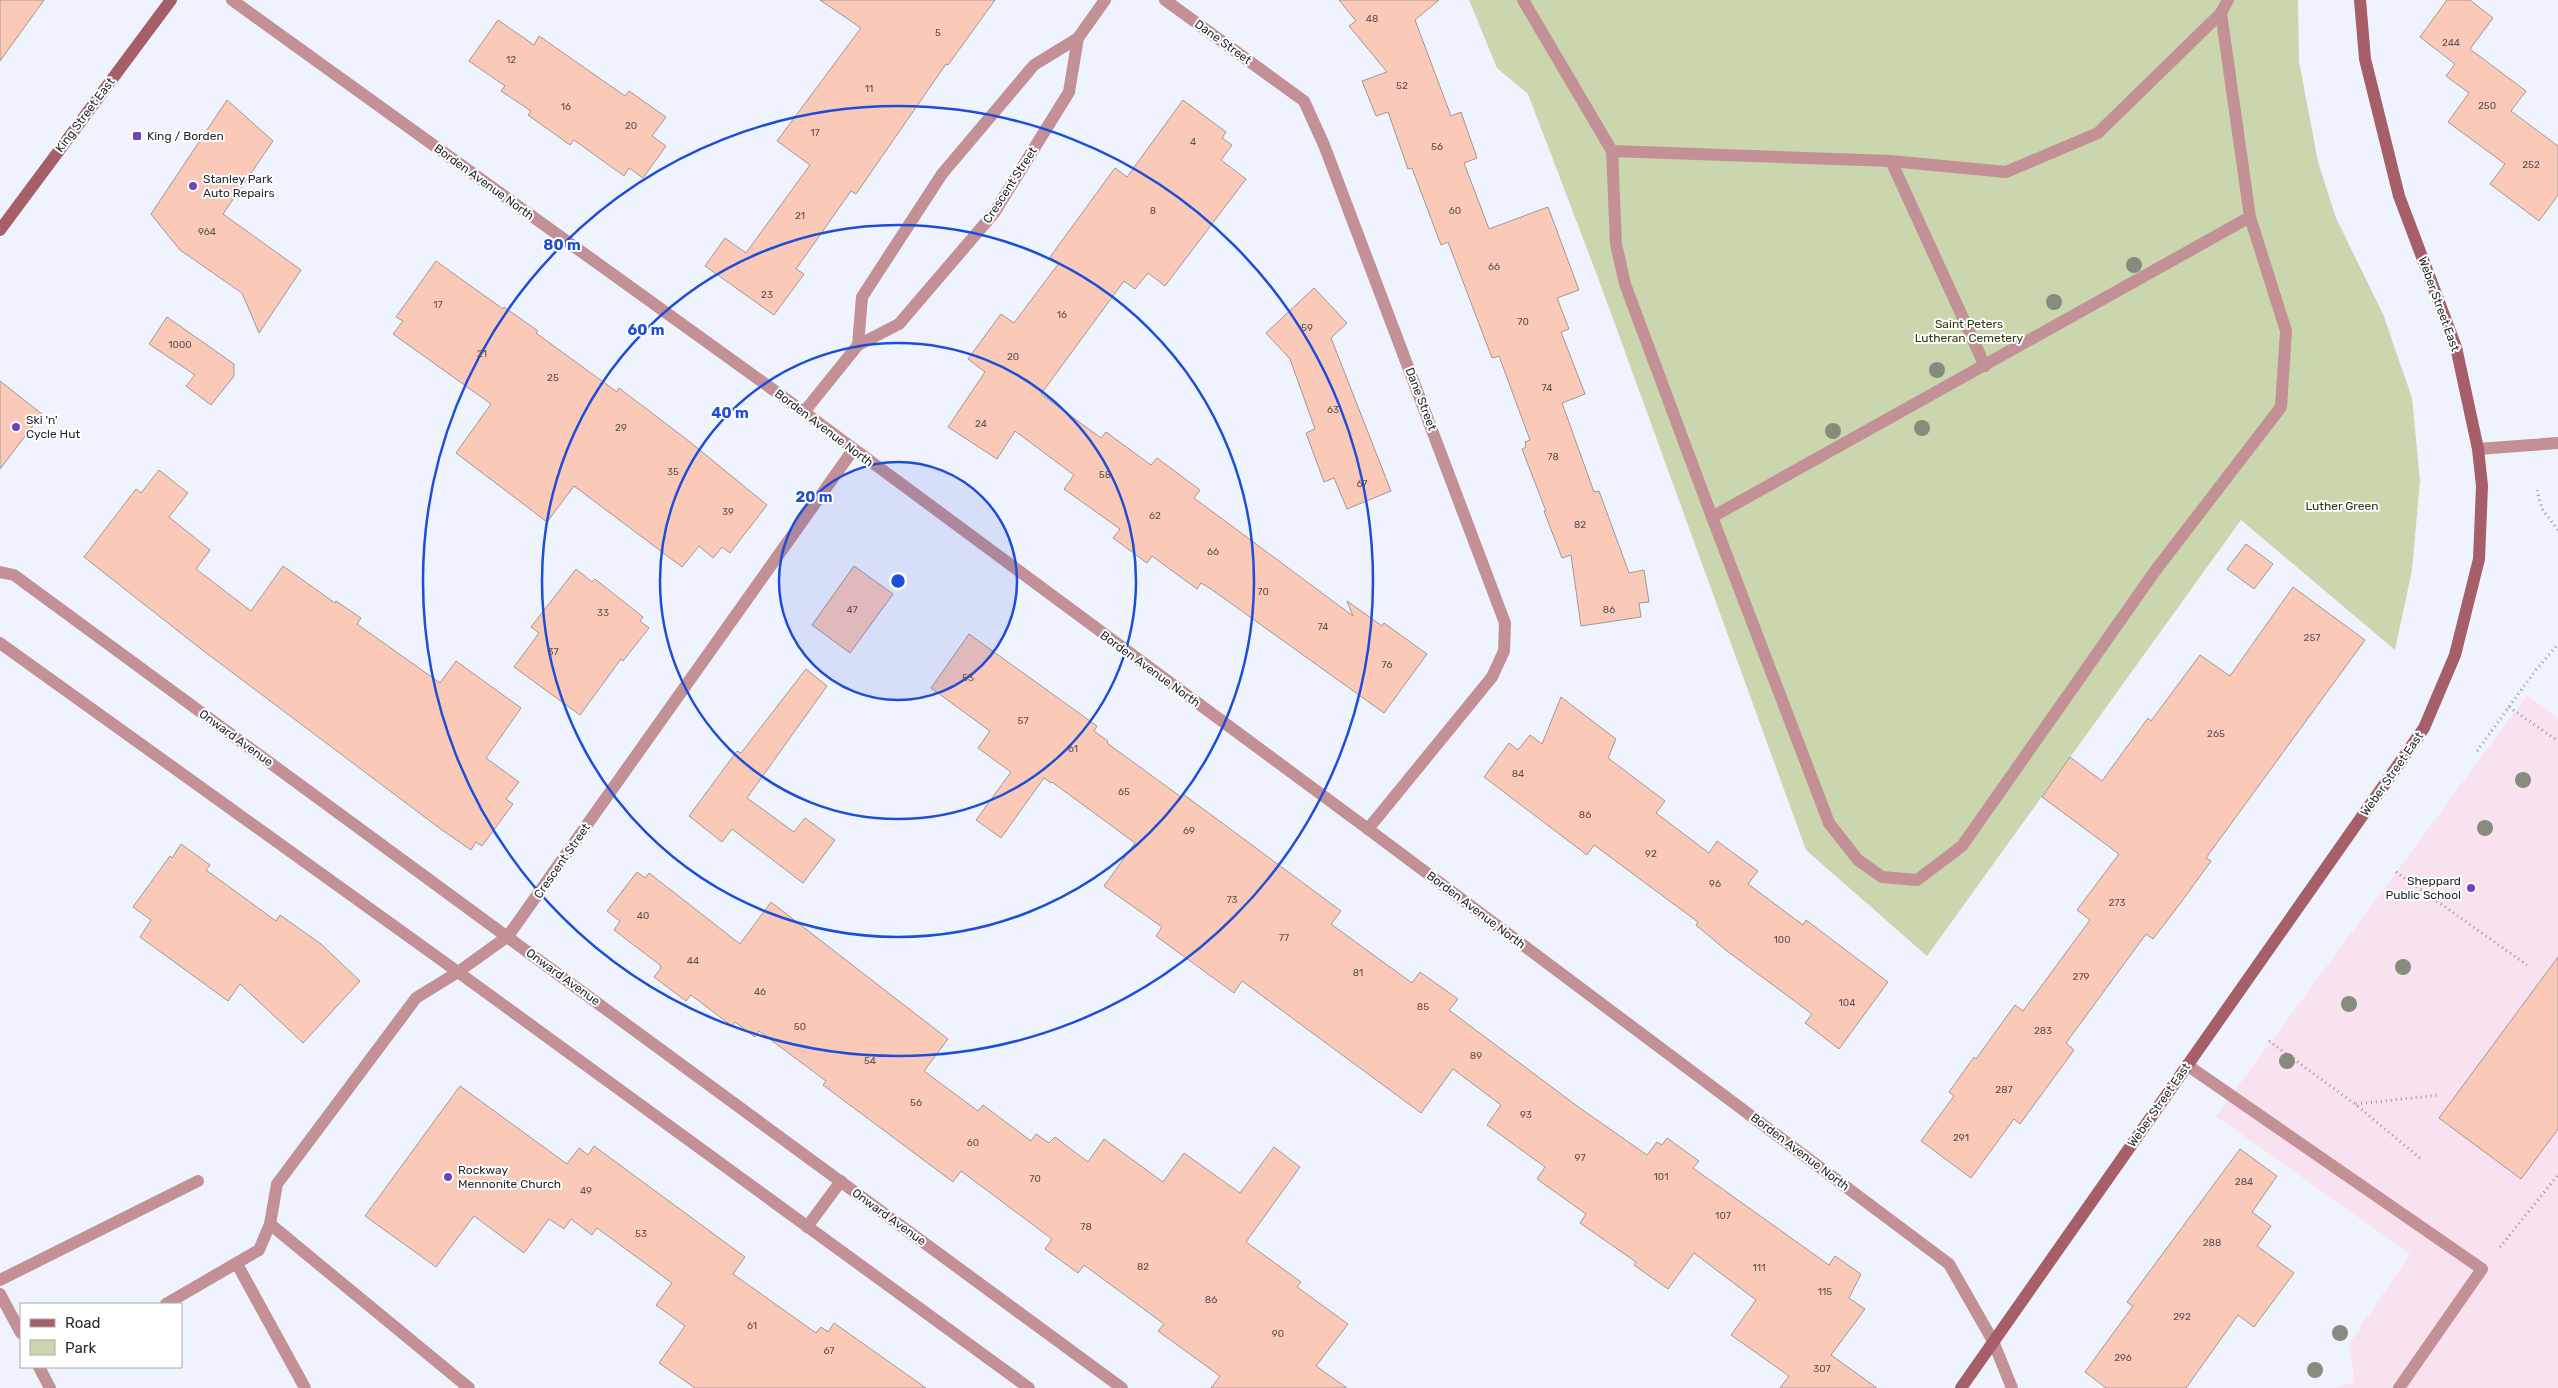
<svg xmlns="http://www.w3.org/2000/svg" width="2558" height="1388" viewBox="0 0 2558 1388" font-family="Rubik,sans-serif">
<rect width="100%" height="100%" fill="#eff3fe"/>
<!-- education -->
<polygon fill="#f9e2ef" points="2527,695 2558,719 2558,1388 2336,1388 2355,1382 2349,1344 2410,1254 2216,1116"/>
<!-- green -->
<polygon fill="#cad7ae" points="1469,0 2298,0 2299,61 2318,162 2336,218 2383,314 2412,398 2420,481 2412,570 2395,650 2241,520 1927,956 1806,850 1600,283 1528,94 1497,68"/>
<!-- building -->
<g fill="#fac9b8" stroke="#a39793">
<polygon points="0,0 44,0 0,61"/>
<polygon points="820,0 995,0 948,65 946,64 856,194 851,191 796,269 804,274 774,315 705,266 725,238 746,253 810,165 777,141 861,28"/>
<polygon points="1339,0 1439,0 1415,20 1451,116 1461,112 1477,158 1464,163 1489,229 1548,207 1579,290 1557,298 1569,329 1561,332 1585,394 1562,403 1594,492 1599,491 1629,573 1644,570 1649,602 1639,603 1641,617 1581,626 1571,555 1562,558 1544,511 1546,511 1522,449 1526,447 1525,442 1530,440 1499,356 1492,358 1448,242 1441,245 1412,168 1408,169 1388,112 1376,116 1362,81 1387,72 1349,26 1356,21"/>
<polygon points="2447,0 2470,0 2493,18 2470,49 2526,91 2511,111 2558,146 2558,195 2539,221 2490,184 2505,164 2448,122 2469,93 2446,76 2455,64 2420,37"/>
<polygon points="498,20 534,45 539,36 625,96 629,91 666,117 652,136 666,146 643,178 629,168 624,176 574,140 570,145 528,115 531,111 501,91 505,86 469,61"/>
<polygon points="227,100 273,141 223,214 301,270 259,333 242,293 180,250 151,214"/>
<polygon points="1183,100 1226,132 1222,138 1232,145 1221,160 1246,179 1165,286 1148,273 1135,289 1124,281 1041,394 1101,438 1106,432 1151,465 1157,458 1200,490 1194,498 1353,616 1347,601 1382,626 1384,623 1427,654 1384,713 1211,589 1201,583 1197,589 1152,556 1147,563 1113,538 1120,529 1064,489 1074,475 1015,431 997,459 948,427 985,372 968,359 1001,314 1014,323 1059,263 1050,257 1115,168 1127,177"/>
<polygon points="436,261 503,309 504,307 538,331 536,333 617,392 619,388 690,442 767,505 730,553 722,547 713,558 699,546 682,567 574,486 547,522 456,453 491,404 393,334 403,321 396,317"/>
<polygon points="1314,288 1347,323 1331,338 1391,491 1347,509 1334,478 1324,482 1306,433 1315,429 1290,359 1266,333"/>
<polygon points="167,317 234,364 234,376 211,405 186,386 195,375 149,344"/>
<polygon points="0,381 42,414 0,469"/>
<polygon points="159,470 188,493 169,517 210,550 196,569 251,611 283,566 335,603 336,601 361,618 357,624 440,683 456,661 521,708 486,758 519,782 506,799 513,804 482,846 476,842 471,850 442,830 201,649 84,557 136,489 141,493"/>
<polygon points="2246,544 2273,564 2254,589 2227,569"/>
<polygon points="854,566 893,594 850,653 812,625"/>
<polygon points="576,569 592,582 595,579 643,617 640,621 649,628 623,661 621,659 580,715 514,667 539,633 531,627"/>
<polygon points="2293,587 2365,640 2206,858 2211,861 2182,901 2153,939 2146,934 2066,1043 2074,1050 2020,1124 2014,1119 1971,1178 1921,1141 1954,1096 1949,1092 1974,1057 1976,1059 2015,1005 2023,1011 2090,920 2077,910 2119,854 2042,797 2070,757 2102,781 2148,718 2151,721 2200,655 2230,676"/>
<polygon points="969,634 1097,726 1094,731 1108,741 1107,743 1181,797 1183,794 1341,911 1331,924 1412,983 1420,972 1458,999 1449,1010 1577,1106 1647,1155 1657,1142 1662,1145 1667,1138 1699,1161 1693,1168 1829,1265 1835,1256 1861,1274 1849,1298 1865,1309 1831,1355 1877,1388 1780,1388 1789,1376 1731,1335 1756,1300 1694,1253 1668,1289 1634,1265 1636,1262 1580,1223 1586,1214 1537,1179 1545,1167 1487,1125 1501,1105 1453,1069 1421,1113 1242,981 1234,993 1156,936 1162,927 1104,886 1135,843 1052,782 1051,783 1044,778 1001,838 976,820 1011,772 978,748 990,731 931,688"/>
<polygon points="806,669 827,686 747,798 794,832 805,818 835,840 803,883 732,829 722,842 689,816 737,751 741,753"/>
<polygon points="1561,697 1616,739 1608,758 1665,801 1656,813 1709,853 1717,841 1758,871 1748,884 1803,925 1806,920 1888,982 1839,1049 1805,1023 1812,1014 1727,951 1696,925 1698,922 1594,845 1587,855 1484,777 1509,743 1518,750 1530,735 1542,744"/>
<polygon points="181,844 210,865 206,870 276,921 280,915 321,944 360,981 303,1043 240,984 228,1001 140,937 151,920 133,907 170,856 172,858"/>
<polygon points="637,872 645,878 649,873 740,944 771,902 948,1039 924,1071 978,1111 983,1105 1031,1141 1036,1134 1049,1143 1055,1137 1088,1162 1104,1139 1163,1182 1184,1153 1240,1193 1274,1147 1300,1167 1246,1242 1301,1282 1297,1287 1348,1324 1316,1366 1347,1388 1211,1388 1220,1376 1158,1331 1164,1324 1084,1265 1078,1273 1045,1249 1052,1239 961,1171 953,1182 823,1085 826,1081 759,1031 755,1037 735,1022 732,1026 691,995 686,1001 654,977 661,968 660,965 614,930 620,921 607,911"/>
<polygon points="2558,957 2558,1129 2521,1179 2439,1118"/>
<polygon points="460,1086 567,1164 579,1148 588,1155 594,1146 745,1257 733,1274 816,1333 821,1327 828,1332 834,1323 926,1388 695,1388 659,1363 685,1326 656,1305 672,1283 597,1228 592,1235 571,1219 564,1229 549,1219 524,1253 474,1216 436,1267 365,1216"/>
<polygon points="2240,1149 2277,1176 2252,1212 2271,1226 2257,1246 2294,1273 2254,1327 2238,1315 2186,1388 2106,1388 2085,1372 2133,1306 2127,1302"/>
</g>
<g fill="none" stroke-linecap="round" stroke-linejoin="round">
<!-- path -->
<g stroke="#93969e" stroke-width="3" stroke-dasharray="1 4" stroke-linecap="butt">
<polyline points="2537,490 2542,509 2558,530"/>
<polyline points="2509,707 2558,741"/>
<polyline points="2477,751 2535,671 2558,644"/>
<polyline points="2396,872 2527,965"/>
<polyline points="2269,1041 2355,1104 2421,1159"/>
<polyline points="2356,1104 2439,1095"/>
<polyline points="2500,1247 2558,1175"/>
</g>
<!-- lane -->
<g stroke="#c29095" stroke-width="12">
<polyline points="1523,0 1612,151 1616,244 1625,284 1712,517"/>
<polyline points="2228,0 2221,13 2250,217 2286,331 2281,407 2155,571 1962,846 1917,880 1882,877 1858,860 1829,823 1712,517 2250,217"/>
<polyline points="1612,151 1891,161 2006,172 2098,133 2221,13"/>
<polyline points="1891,161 1985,366"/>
<polyline points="2187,1065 2482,1269 2399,1388"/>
<polyline points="270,1224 469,1388"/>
<polyline points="807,1227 841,1181"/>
<polyline points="237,1264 305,1388"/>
<polyline points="0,1280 198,1181"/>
<polyline points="0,1294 21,1333"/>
<polyline points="166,1304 259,1250 270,1224 277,1184 416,998 458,972"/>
<polyline points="39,1367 50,1388"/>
</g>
<!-- street -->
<g stroke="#c29095" stroke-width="12">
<polyline points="232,0 804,412 1368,829 1949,1264 1993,1341 2012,1388"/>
<polyline points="1165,0 1304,101 1324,145 1505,623 1504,651 1492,677 1368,829"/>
<polyline points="858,345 862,297 942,174 1034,65 1078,38 1105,0"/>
<polyline points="804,412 858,345 899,324 994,213 1069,92 1078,38"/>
<polyline points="2478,449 2558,443"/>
<polyline points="0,572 14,575 1122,1388"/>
<polyline points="0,643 458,972 1029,1388"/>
<polyline points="458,972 508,936 853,450"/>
</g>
<!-- secondary -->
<g stroke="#a65f68" stroke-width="12">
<polyline points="0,230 171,0"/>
<polyline points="1961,1388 2424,728 2455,655 2479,559 2482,486 2478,449 2456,347 2399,196 2365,59 2360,0"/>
</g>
</g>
<!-- trees -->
<g fill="#858c7b">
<circle cx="2134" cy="265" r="8"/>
<circle cx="2054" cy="302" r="8"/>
<circle cx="1937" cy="370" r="8"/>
<circle cx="1922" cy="428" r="8"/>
<circle cx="1833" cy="431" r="8"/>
<circle cx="2523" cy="780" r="8"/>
<circle cx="2485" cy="828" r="8"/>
<circle cx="2403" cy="967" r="8"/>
<circle cx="2349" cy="1004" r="8"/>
<circle cx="2287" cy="1061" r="8"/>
<circle cx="2340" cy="1333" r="8"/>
<circle cx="2315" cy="1370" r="8"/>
</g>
<!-- distance rings -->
<circle cx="898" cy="581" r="119" fill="#1d4ed8" fill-opacity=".12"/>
<g fill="none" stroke="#1d4ed8" stroke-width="2.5">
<circle cx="898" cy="581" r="119"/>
<circle cx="898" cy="581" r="238"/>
<circle cx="898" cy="581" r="356"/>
<circle cx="898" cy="581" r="475"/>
</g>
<!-- markers -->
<g fill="#6f42ba" stroke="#fff" stroke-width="2">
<rect x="132" y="131" width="10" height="10" rx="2.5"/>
<circle cx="193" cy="186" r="5"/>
<circle cx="16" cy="427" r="5"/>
<circle cx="2471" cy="888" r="5"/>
<circle cx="448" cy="1177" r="5"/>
</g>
<g text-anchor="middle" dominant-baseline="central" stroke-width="4" stroke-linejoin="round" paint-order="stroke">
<!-- number labels -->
<g font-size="10" fill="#5c5150">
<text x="1372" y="19">48</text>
<text x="938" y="33">5</text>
<text x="2451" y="43">244</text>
<text x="511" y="60">12</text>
<text x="1402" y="86">52</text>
<text x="869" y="89">11</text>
<text x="2487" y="106">250</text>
<text x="566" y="107">16</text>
<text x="631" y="126">20</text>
<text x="815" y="133">17</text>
<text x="1193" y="142">4</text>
<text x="1437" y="147">56</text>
<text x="2531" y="165">252</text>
<text x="1153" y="211">8</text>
<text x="1455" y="211">60</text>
<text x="800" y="216">21</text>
<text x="207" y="232">964</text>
<text x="1494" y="267">66</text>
<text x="767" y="295">23</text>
<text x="438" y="305">17</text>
<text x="1062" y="315">16</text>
<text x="1523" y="322">70</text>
<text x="1307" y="328">59</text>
<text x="180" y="345">1000</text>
<text x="482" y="354">21</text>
<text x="1013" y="357">20</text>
<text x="553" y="378">25</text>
<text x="1547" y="388">74</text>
<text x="1333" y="410">63</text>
<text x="981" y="424">24</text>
<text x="621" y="428">29</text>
<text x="1553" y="457">78</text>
<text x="673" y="472">35</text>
<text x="1105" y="475">58</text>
<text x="1362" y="484">67</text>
<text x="728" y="512">39</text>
<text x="1155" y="516">62</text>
<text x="1580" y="525">82</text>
<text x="1213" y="552">66</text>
<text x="1263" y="592">70</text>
<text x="852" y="610">47</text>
<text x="1609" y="610">86</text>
<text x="603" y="613">33</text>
<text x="1323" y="627">74</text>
<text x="2312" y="638">257</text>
<text x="553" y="652">37</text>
<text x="1387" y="665">76</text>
<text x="968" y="678">53</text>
<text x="1023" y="721">57</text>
<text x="2216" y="734">265</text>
<text x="1073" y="749">61</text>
<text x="1518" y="774">84</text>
<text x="1124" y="792">65</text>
<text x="1585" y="815">86</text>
<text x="1189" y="831">69</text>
<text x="1651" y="854">92</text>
<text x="1715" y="884">96</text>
<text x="1232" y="900">73</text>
<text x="2117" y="903">273</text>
<text x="643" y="916">40</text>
<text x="1284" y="938">77</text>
<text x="1782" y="940">100</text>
<text x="693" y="961">44</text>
<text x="1358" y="973">81</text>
<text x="2081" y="977">279</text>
<text x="760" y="992">46</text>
<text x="1847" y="1003">104</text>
<text x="1423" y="1007">85</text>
<text x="800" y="1027">50</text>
<text x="2043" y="1031">283</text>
<text x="1476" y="1056">89</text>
<text x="870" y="1061">54</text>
<text x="2004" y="1090">287</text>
<text x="916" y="1103">56</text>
<text x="1526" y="1115">93</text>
<text x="1961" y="1138">291</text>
<text x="973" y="1143">60</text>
<text x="1580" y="1158">97</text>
<text x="1661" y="1177">101</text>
<text x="1035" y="1179">70</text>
<text x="2244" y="1182">284</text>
<text x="586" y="1191">49</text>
<text x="1723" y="1216">107</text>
<text x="1086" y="1227">78</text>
<text x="641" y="1234">53</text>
<text x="2212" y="1243">288</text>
<text x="1143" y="1267">82</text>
<text x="1759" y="1268">111</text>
<text x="1825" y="1292">115</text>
<text x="1211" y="1300">86</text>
<text x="2182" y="1317">292</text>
<text x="752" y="1326">61</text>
<text x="1278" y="1334">90</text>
<text x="829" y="1351">67</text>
<text x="2123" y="1358">296</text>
<text x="1822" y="1369">307</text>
</g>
<!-- street labels -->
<g font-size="12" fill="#27292d" stroke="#fff">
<text transform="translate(1223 42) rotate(36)">Dane Street</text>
<text transform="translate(85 115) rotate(-53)">King Street East</text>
<text transform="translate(484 182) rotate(36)">Borden Avenue North</text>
<text transform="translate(1010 185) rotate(-57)">Crescent Street</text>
<text transform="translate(2439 304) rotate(70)">Weber Street East</text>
<text transform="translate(1421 399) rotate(69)">Dane Street</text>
<text transform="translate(824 428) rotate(37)">Borden Avenue North</text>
<text transform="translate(1150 669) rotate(36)">Borden Avenue North</text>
<text transform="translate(236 738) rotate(36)">Onward Avenue</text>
<text transform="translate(2392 774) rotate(-55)">Weber Street East</text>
<text transform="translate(562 861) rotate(-55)">Crescent Street</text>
<text transform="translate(1476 910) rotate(37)">Borden Avenue North</text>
<text transform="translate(563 977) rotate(36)">Onward Avenue</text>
<text transform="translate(2159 1105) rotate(-55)">Weber Street East</text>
<text transform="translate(1800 1152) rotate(37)">Borden Avenue North</text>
<text transform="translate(889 1217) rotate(36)">Onward Avenue</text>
</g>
<!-- poi labels -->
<g font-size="12" fill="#27292d" stroke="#fff" text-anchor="start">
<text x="147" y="136">King / Borden</text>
<text x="203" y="179">Stanley Park<tspan x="203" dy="14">Auto Repairs</tspan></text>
<text x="26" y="420">Ski 'n'<tspan x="26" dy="14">Cycle Hut</tspan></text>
<text x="2461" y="881" text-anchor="end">Sheppard<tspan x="2461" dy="14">Public School</tspan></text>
<text x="458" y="1170">Rockway<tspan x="458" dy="14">Mennonite Church</tspan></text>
</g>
<!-- park labels -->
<g font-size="12" fill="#2e380f" stroke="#fff">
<text x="1969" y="324">Saint Peters<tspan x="1969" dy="14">Lutheran Cemetery</tspan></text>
<text x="2342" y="506">Luther Green</text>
</g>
</g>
<circle cx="898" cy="581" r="8" fill="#1d4ed8" stroke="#fff" stroke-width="2.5"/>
<g font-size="15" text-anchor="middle" font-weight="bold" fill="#1d4ed8" stroke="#fff" stroke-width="4" stroke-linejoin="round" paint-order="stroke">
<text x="562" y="250">80 m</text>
<text x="646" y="335">60 m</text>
<text x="730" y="418">40 m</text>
<text x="814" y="502">20 m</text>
</g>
<!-- legend -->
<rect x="20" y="1303" width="162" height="65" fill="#ffffff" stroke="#a9a9ab"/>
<rect x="30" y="1319" width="25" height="8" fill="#a65f68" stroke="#a9a9ab"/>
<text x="65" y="1328" font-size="15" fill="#27292d">Road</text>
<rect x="30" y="1340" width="25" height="15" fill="#cad7ae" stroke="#a9a9ab"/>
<text x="65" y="1353" font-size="15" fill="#27292d">Park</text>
</svg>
